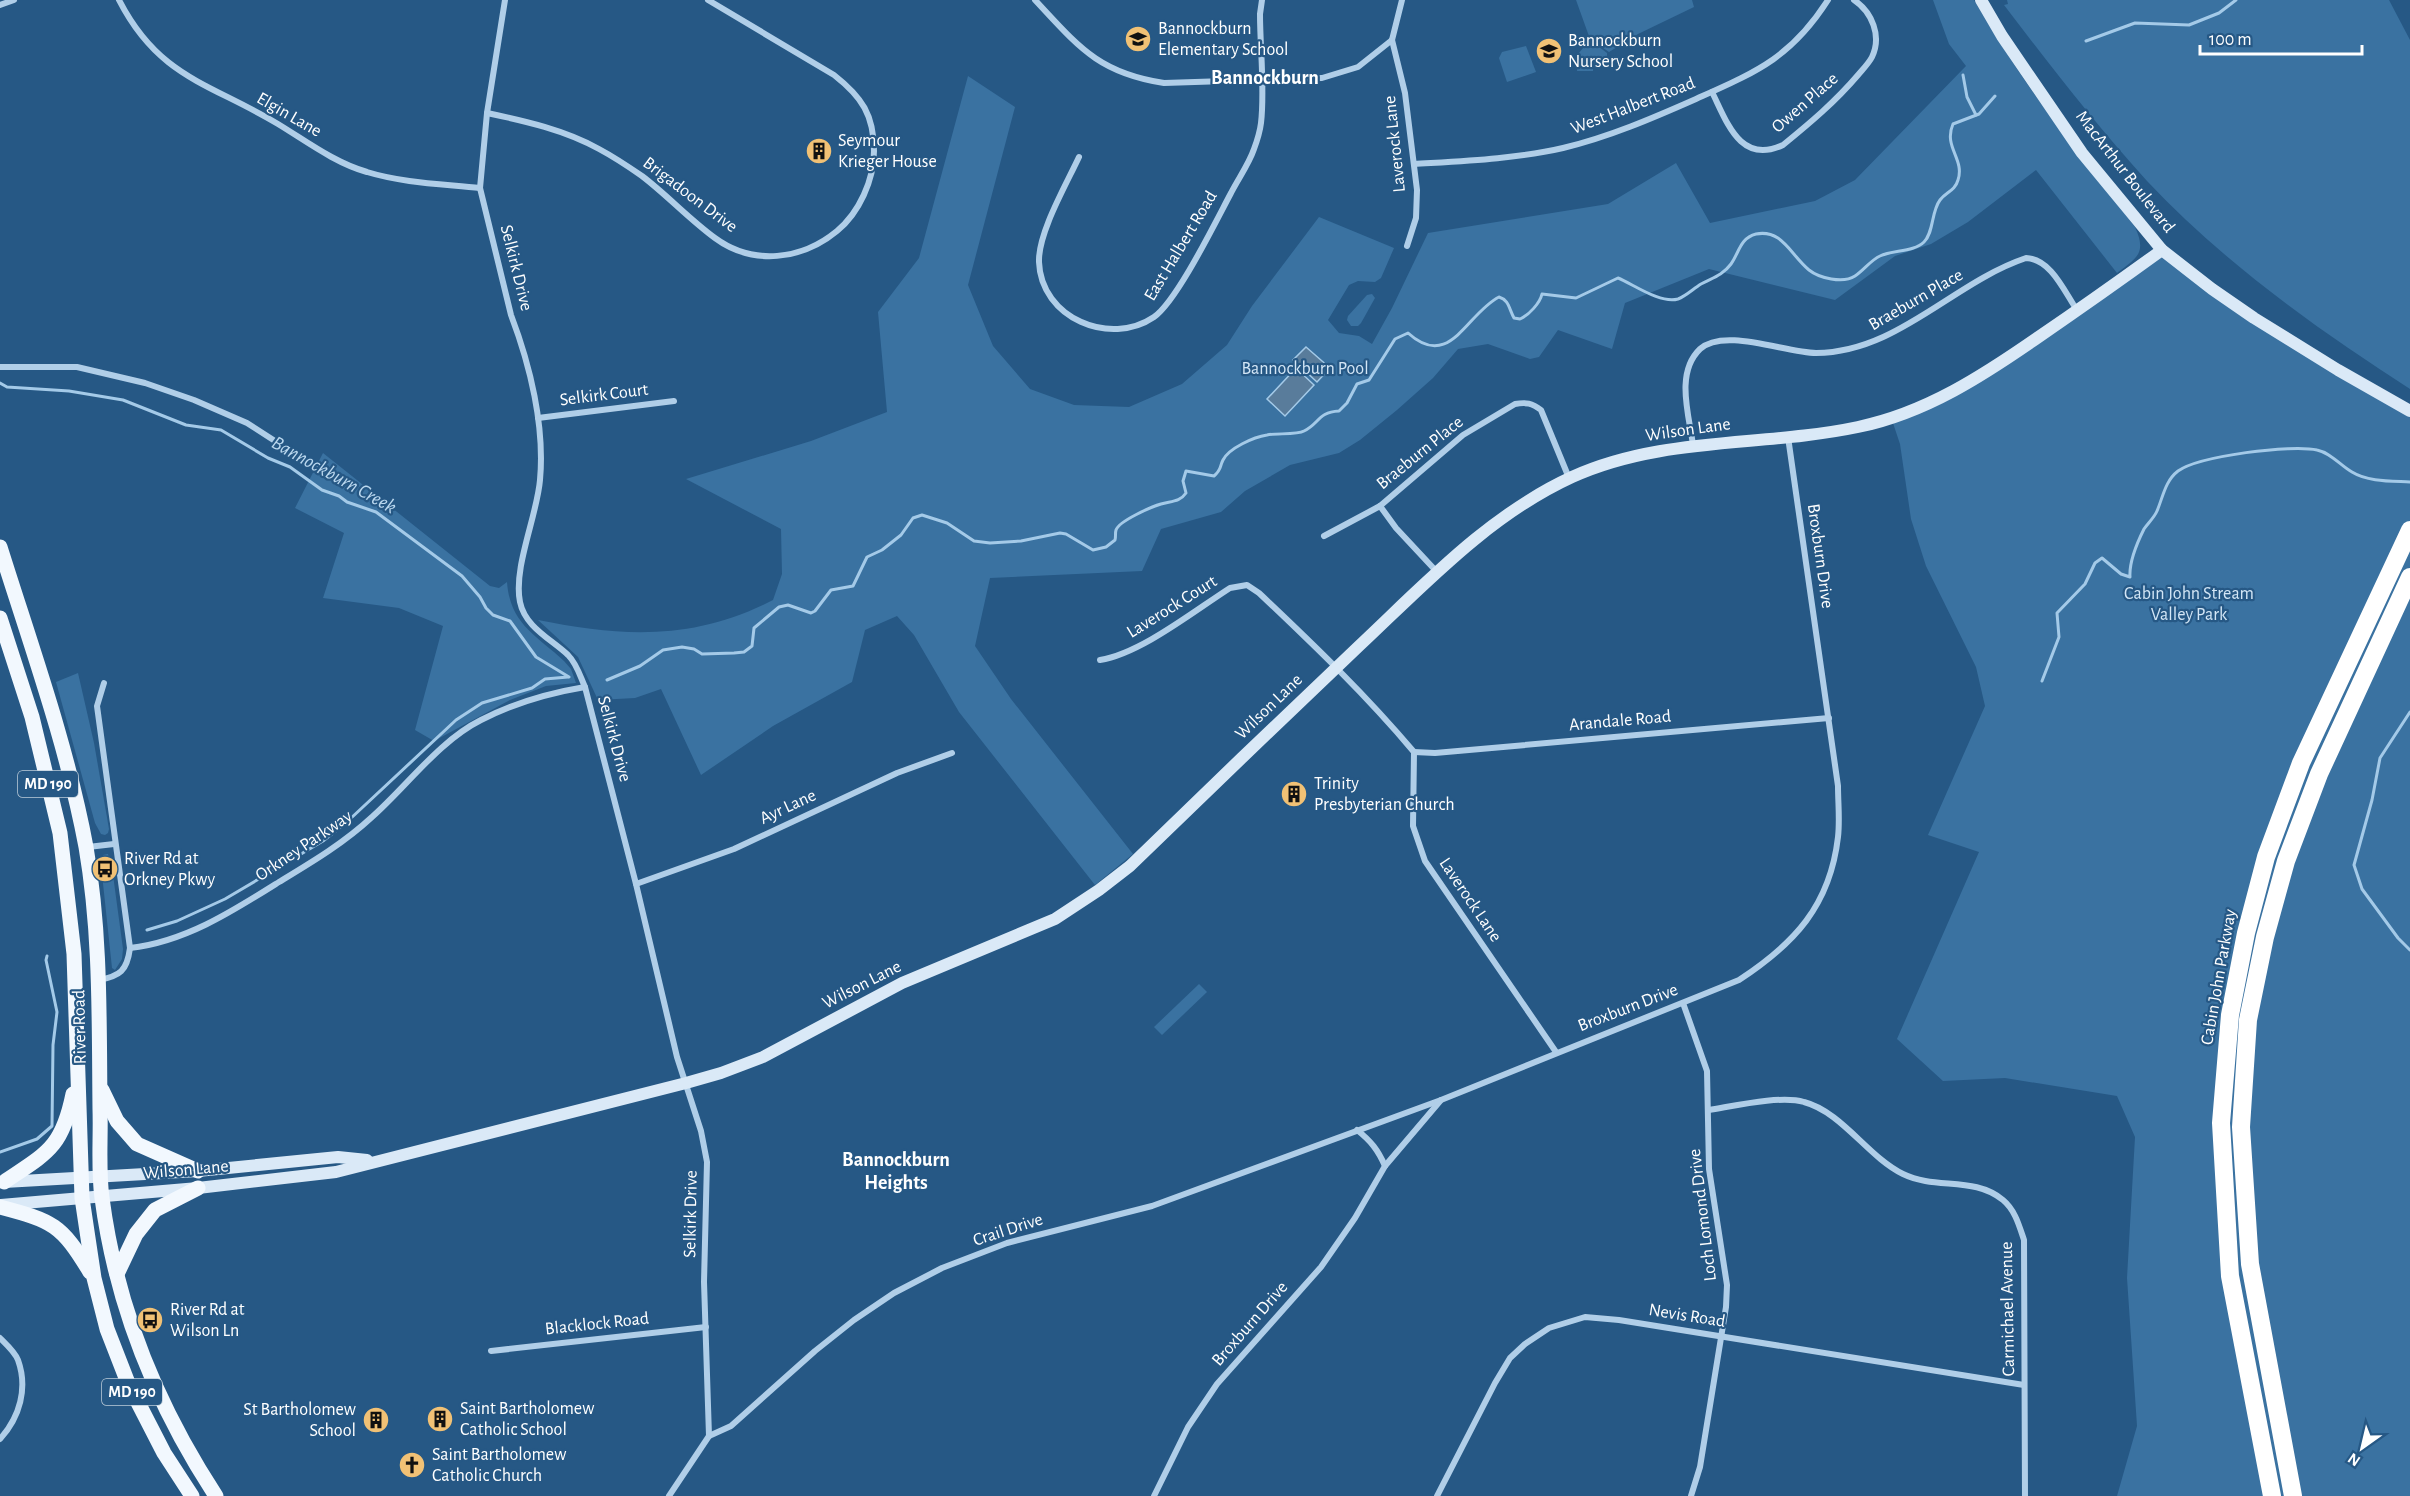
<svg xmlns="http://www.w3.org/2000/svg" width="2410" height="1496" viewBox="0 0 2410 1496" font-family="'Alegreya Sans',sans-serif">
<rect width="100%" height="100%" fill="#265885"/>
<!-- green -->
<g fill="#3a72a1">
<polygon points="1576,0 1692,0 1694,7 1638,34 1609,52 1590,39"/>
<path d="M1933 0H1974C2020 81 2078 154 2135 227 2147 253 2137 258 2117 273L2036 170 1968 222 1931 244 1895 256 1835 300 1709 269 1625 303 1612 349 1558 330 1539 357 1530 359 1488 344 1458 349 1433 378 1397 410 1360 440 1339 453 1290 465 1245 491 1221 512 1161 529 1142 571 990 578 975 646 1011 699 1133 854 1095 885 959 712 914 635 897 616 865 630 852 682 773 726 701 775 661 689 635 698 598 700 578 657 538 620C622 637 694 641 773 600L782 574 781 529 686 479 811 441 887 412 878 312 919 258 968 76 1015 107 968 285 993 346 1030 389 1074 405 1129 407 1182 384 1227 345 1252 306 1319 217 1394 248 1381 278 1375 282 1358 281 1349 285 1328 320 1339 333 1359 336 1372 344 1392 308 1428 233 1608 204 1676 163 1710 223 1815 201 1855 180 1966 66 1949 44Z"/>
<path d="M2007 0H2389L2410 40V389C2317 329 2223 262 2147 181 2096 125 2049 64 2004 5L2008 4Z"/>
<polygon points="1590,40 1607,53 1607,63 1593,66 1593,71 1577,71 1578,54"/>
<polygon points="1526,46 1536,72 1507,82 1499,58 1502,52"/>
<polygon points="2162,250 2212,289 2410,413 2410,1496 2117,1496 2137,1426 2127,1278 2135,1137 2117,1096 2005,1078 1943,1081 1897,1039 1979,852 1928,835 1985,706 1976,667 1926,566 1911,519 1900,444 1891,417 1930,404"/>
<polygon points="1372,294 1375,298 1361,323 1358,326 1351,326 1347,320 1348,316 1367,295"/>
<path d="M323 453 490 586 499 588 507 582C510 624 536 635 564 661L571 669 576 683 546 686 510 700 434 741 415 730 443 626 399 608 323 598 344 533 295 508Z"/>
<polygon points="78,673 94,743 109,829 108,833 105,835 101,834 95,823 56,682"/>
<polygon points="108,854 113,875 123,949 122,959 115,970 112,968 102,874 106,873 103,855"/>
<polygon points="1199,984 1207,992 1162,1035 1154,1027"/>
</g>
<!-- water -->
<g fill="#597c9b" stroke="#a4cae8" stroke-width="1.5">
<polygon points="1306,347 1330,368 1317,382 1293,360"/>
<polygon points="1296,368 1314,385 1285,416 1267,399"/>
</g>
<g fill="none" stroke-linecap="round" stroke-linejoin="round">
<!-- stream -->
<g stroke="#a4cae8" stroke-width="3">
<polyline points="2086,41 2135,23 2189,25 2219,13 2236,0"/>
<polyline points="1963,75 1967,97 1976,115"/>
<polyline points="0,383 7,387 69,391 123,400 186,425 221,430 268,458 290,467 322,490 339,496 347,502 376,512 462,576 480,597 486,608 493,615 510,621 536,657 569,677"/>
<path d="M607 680 640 666 663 650 682 647 694 649 702 654 734 653 744 652 752 646 754 628 779 607 788 605 811 613 815 611 831 590 853 586 867 557 882 550 901 535 913 518 922 515 947 523 974 541 990 543 1021 541 1060 533 1066 534 1093 550 1106 547 1115 540C1116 536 1115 533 1116 530 1119 521 1151 507 1161 504 1171 501 1180 502 1186 493L1183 481 1186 471 1214 476C1222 469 1219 468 1223 460 1229 448 1254 437 1267 435 1276 433 1297 435 1304 431 1319 424 1318 412 1339 411L1347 403 1357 384 1369 380 1395 339 1408 333C1450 371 1466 314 1499 297 1509 300 1509 309 1514 318L1520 319C1529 315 1540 303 1542 294L1576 298 1618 278C1633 284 1660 304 1678 299 1686 296 1693 289 1701 284 1712 278 1723 275 1731 264 1739 253 1740 238 1756 234 1782 229 1790 254 1809 270 1819 278 1843 284 1855 276 1864 270 1871 260 1880 256 1893 250 1914 252 1924 242 1934 232 1931 212 1940 200 1946 192 1955 191 1958 180 1965 159 1943 147 1953 124L1979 114 1995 96"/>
<path d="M2042 681 2059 637 2057 613 2085 584 2095 563 2102 558 2121 574 2130 577C2129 562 2137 543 2144 529 2148 523 2154 518 2157 511 2163 497 2165 481 2178 471 2199 456 2292 444 2317 450 2331 453 2340 465 2352 472 2368 482 2392 481 2410 482"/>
<polyline points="2410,712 2380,758 2372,800 2354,865 2362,889 2398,938 2410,950"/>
<polyline points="147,930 177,921 225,899 323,841 349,820 456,720 482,703 532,688 545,679 568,677"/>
<polyline points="0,1152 37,1139 52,1126 53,1045 57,1012 46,960 47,956"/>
</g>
<!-- minor -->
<g stroke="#b0cee8" stroke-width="6">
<path d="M119 0C159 78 210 83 278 124 306 141 335 163 367 172 403 183 443 184 480 188"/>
<path d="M505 0 487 113 480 188 511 315C530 365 545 426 540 480 537 516 513 568 520 602 525 627 551 639 568 655 577 664 580 676 585 687L636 884 677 1057 701 1131 707 1162 704 1282 709 1436 669 1496"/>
<path d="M1035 0C1078 46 1098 73 1164 83L1322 78 1358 67 1392 40 1402 0"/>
<polyline points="0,5 14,0"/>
<polyline points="1392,40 1405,93 1417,190 1416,218 1407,246"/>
<path d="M1712 92C1727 122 1740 165 1783 145 1810 123 1835 102 1858 75 1863 69 1869 63 1872 57 1882 36 1872 12 1854 0"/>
<path d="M487 113C525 121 565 130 599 149 614 157 629 167 642 176 667 195 689 219 715 238 753 266 802 260 837 231 859 213 874 180 874 151 874 115 862 97 834 75L708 0"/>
<path d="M1079 157C1066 185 1038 233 1039 262 1041 318 1110 347 1154 317 1177 301 1216 221 1231 193 1238 179 1249 164 1254 149 1257 141 1260 131 1261 123 1265 90 1260 48 1260 14L1262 0"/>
<path d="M1414 164C1463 161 1515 159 1563 148 1609 137 1653 118 1696 99 1756 72 1791 58 1828 0"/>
<polyline points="0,367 77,367 145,383 194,400 247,423 323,472"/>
<polyline points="538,418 674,401"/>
<path d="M1693 445C1689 415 1675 373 1700 349 1724 327 1786 353 1816 353 1898 352 1952 283 2026 258 2051 259 2064 291 2077 310"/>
<polyline points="1380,506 1396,528 1437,572"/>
<path d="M1324 536 1380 506 1463 435 1515 404C1526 402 1532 403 1541 410L1569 478"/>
<path d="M1100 660C1140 654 1194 611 1230 588L1247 585 1259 593C1313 644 1366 695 1414 752L1413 826 1425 861 1556 1052"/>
<polyline points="1414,752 1435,753 1829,718"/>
<polyline points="88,847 114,844"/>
<polyline points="636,884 734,849 897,773 952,753"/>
<path d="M130 948C185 942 233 911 279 882 312 862 344 843 372 817 407 786 439 741 481 720 514 703 549 693 585 687"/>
<path d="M99 980C120 976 127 971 130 948L97 706 104 683"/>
<polyline points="1683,1003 1707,1071 1709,1169 1727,1285 1726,1307 1700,1467 1691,1496"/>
<path d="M1709 1110C1734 1106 1781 1095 1804 1102 1842 1112 1868 1157 1903 1174 1936 1190 1974 1176 2003 1200 2015 1210 2019 1225 2024 1240L2025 1496"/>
<path d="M1357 1130C1371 1141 1378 1150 1385 1166"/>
<path d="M0 1338C6 1344 15 1352 18 1360 28 1388 20 1417 0 1439"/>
<polyline points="491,1351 706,1327"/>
<polyline points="709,1436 731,1426 815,1351 854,1320 894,1293 942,1268 1007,1243 1152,1206 1441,1100"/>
<path d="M1154 1496 1188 1427 1217 1384 1321 1267 1355 1218 1385 1166 1441 1100 1739 980C1794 944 1830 906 1838 837 1840 820 1838 803 1838 786L1788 437"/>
<polyline points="1437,1496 1495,1383 1510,1358 1525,1344 1549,1328 1585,1317 1619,1320 2024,1385"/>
</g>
<!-- secondary -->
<g stroke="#dae9f7" stroke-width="12">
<polyline points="1981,0 2002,36 2082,153 2162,250 2212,289 2254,318 2338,370 2410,411"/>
<polyline points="4,1182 198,1171 338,1157 367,1160"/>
<path d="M1 1205 198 1188 336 1172 686 1083 721 1073 763 1057 902 983 1055 919 1099 890 1130 866C1206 792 1282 719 1359 646 1424 585 1489 515 1572 477 1662 436 1763 447 1858 427 1926 413 1984 375 2040 336 2081 308 2122 279 2162 250"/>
</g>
<!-- primary -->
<g stroke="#f2f8fe" stroke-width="15">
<path d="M0 547C31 646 67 745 86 847 101 934 99 1022 100 1109 101 1138 98 1169 102 1198 116 1305 157 1406 216 1496"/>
<polyline points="0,618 32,717 60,833 74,954 82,1198 94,1278 107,1329 128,1383 164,1453 192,1496"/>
<polyline points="102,1090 117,1121 137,1144 198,1171"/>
<path d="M4 1182C47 1153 62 1148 73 1094"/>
<path d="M0 1207C53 1221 61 1224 90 1272"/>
<polyline points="117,1274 136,1234 155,1210 198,1188"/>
</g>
<!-- motorway -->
<g stroke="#fff" stroke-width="18">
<polyline points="2272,1496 2230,1276 2221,1123 2230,1015 2246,933 2266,857 2301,763 2410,530"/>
<polyline points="2293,1496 2250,1264 2241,1127 2248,1020 2265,937 2286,861 2319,774 2410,577"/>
</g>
</g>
<!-- icons -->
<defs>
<symbol id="school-disc" viewBox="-11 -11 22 22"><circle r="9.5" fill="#f1c175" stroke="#265885"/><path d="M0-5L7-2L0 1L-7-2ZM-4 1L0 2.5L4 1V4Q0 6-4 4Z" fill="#111"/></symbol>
<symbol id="building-disc" viewBox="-11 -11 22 22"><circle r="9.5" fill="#f1c175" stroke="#265885"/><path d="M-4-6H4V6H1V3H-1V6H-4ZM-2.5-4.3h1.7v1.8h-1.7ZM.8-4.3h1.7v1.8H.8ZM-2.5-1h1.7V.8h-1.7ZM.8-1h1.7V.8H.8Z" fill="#111"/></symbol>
<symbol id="bus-disc" viewBox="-11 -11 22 22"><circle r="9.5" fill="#f1c175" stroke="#265885"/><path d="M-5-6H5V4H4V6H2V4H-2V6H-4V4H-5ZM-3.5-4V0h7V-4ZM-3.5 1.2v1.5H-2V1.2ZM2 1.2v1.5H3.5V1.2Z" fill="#111"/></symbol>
<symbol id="church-disc" viewBox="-11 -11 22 22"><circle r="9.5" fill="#f1c175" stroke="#265885"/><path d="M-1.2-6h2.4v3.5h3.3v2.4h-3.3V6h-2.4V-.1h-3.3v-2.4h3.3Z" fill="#111"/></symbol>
</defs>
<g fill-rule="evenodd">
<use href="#school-disc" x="1123" y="24" width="30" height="30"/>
<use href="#school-disc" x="1534" y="36" width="30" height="30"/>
<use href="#building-disc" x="804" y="136" width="30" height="30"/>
<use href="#building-disc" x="1279" y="779" width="30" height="30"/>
<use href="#bus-disc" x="90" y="854" width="30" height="30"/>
<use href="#bus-disc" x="135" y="1305" width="30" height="30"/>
<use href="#building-disc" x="425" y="1404" width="30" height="30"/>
<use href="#building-disc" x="361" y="1405" width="30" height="30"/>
<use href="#church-disc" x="397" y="1450" width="30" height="30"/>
</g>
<g text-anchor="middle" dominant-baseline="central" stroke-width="4.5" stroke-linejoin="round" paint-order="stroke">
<!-- shield labels -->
<g fill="#265885" stroke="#becdda" stroke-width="1.5">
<rect x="18" y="771" width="60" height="26" rx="4.5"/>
<rect x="102" y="1379" width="60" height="26" rx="4.5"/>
</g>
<g font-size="16" font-weight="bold" fill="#fff">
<text x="48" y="784">MD 190</text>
<text x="132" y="1392">MD 190</text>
</g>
<!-- poi labels -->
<g font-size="18" fill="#fff" stroke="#265885" text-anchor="start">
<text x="1158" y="29">Bannockburn<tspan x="1158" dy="21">Elementary School</tspan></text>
<text x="1568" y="41">Bannockburn<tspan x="1568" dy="21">Nursery School</tspan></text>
<text x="838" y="141">Seymour<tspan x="838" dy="21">Krieger House</tspan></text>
<text x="1314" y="784">Trinity<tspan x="1314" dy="21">Presbyterian Church</tspan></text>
<text x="124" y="859">River Rd at<tspan x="124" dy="21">Orkney Pkwy</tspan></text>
<text x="170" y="1310">River Rd at<tspan x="170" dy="21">Wilson Ln</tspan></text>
<text x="460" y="1409">Saint Bartholomew<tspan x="460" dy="21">Catholic School</tspan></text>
<text x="356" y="1410" text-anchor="end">St Bartholomew<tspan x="356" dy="21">School</tspan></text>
<text x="432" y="1455">Saint Bartholomew<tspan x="432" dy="21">Catholic Church</tspan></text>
</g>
<!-- street labels -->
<g font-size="18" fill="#fff" stroke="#265885">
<text transform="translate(1805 103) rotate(-41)">Owen Place</text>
<text transform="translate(1633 106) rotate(-21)">West Halbert Road</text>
<text transform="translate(289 115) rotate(30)">Elgin Lane</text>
<text transform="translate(1395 144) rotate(-96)">Laverock Lane</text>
<text transform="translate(2125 172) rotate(52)">MacArthur Boulevard</text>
<text transform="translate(690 195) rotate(37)">Brigadoon Drive</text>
<text transform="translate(1181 246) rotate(-59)">East Halbert Road</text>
<text transform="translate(516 268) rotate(76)">Selkirk Drive</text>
<text transform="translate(1916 300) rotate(-30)">Braeburn Place</text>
<text transform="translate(604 395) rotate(-7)">Selkirk Court</text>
<text transform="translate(1688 430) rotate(-8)">Wilson Lane</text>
<text transform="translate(1420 453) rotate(-39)">Braeburn Place</text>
<text transform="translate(1820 556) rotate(82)">Broxburn Drive</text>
<text transform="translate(1172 607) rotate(-32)">Laverock Court</text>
<text transform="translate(1269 707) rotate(-44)">Wilson Lane</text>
<text transform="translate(1620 721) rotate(-5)">Arandale Road</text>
<text transform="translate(614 739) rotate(75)">Selkirk Drive</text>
<text transform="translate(788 807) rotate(-25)">Ayr Lane</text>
<text transform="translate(304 846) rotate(-34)">Orkney Parkway</text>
<text transform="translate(1470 900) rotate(56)">Laverock Lane</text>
<text transform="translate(2219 977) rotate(-80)">Cabin John Parkway</text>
<text transform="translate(862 985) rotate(-27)">Wilson Lane</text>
<text transform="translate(1628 1008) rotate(-21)">Broxburn Drive</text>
<text transform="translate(80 1027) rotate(-91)">River Road</text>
<text transform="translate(186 1170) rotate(-5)">Wilson Lane</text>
<text transform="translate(691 1214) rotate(-89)">Selkirk Drive</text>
<text transform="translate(1703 1215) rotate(-97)">Loch Lomond Drive</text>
<text transform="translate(1008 1230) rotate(-18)">Crail Drive</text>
<text transform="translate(2008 1309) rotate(-91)">Carmichael Avenue</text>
<text transform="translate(1687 1316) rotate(9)">Nevis Road</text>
<text transform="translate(597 1324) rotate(-6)">Blacklock Road</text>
<text transform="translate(1250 1324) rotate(-49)">Broxburn Drive</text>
</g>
<!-- park labels -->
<g font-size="18" fill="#d3e6f6" stroke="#265885">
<text x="1305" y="369">Bannockburn Pool</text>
<text x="2189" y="594">Cabin John Stream<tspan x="2189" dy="21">Valley Park</tspan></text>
</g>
<!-- neighbourhood labels -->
<g font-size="20" font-weight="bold" fill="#fff" stroke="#265885">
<text x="1265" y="78">Bannockburn</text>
<text x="896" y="1160">Bannockburn<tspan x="896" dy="23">Heights</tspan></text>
</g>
<!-- water labels -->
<g font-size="20" font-style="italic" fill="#bbd8ef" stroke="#265885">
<text transform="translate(334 475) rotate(29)">Bannockburn Creek</text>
</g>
</g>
<!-- north arrow -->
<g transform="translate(2362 1448) rotate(214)" stroke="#265885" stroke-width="4.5" paint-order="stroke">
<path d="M0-4.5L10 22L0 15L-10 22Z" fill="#ffffff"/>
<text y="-9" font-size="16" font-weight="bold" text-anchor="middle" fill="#ffffff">N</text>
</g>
<!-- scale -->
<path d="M2200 45v9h162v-9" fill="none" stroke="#ffffff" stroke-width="3"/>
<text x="2209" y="45" font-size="18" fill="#ffffff" stroke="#265885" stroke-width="4.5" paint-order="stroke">100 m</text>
</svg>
